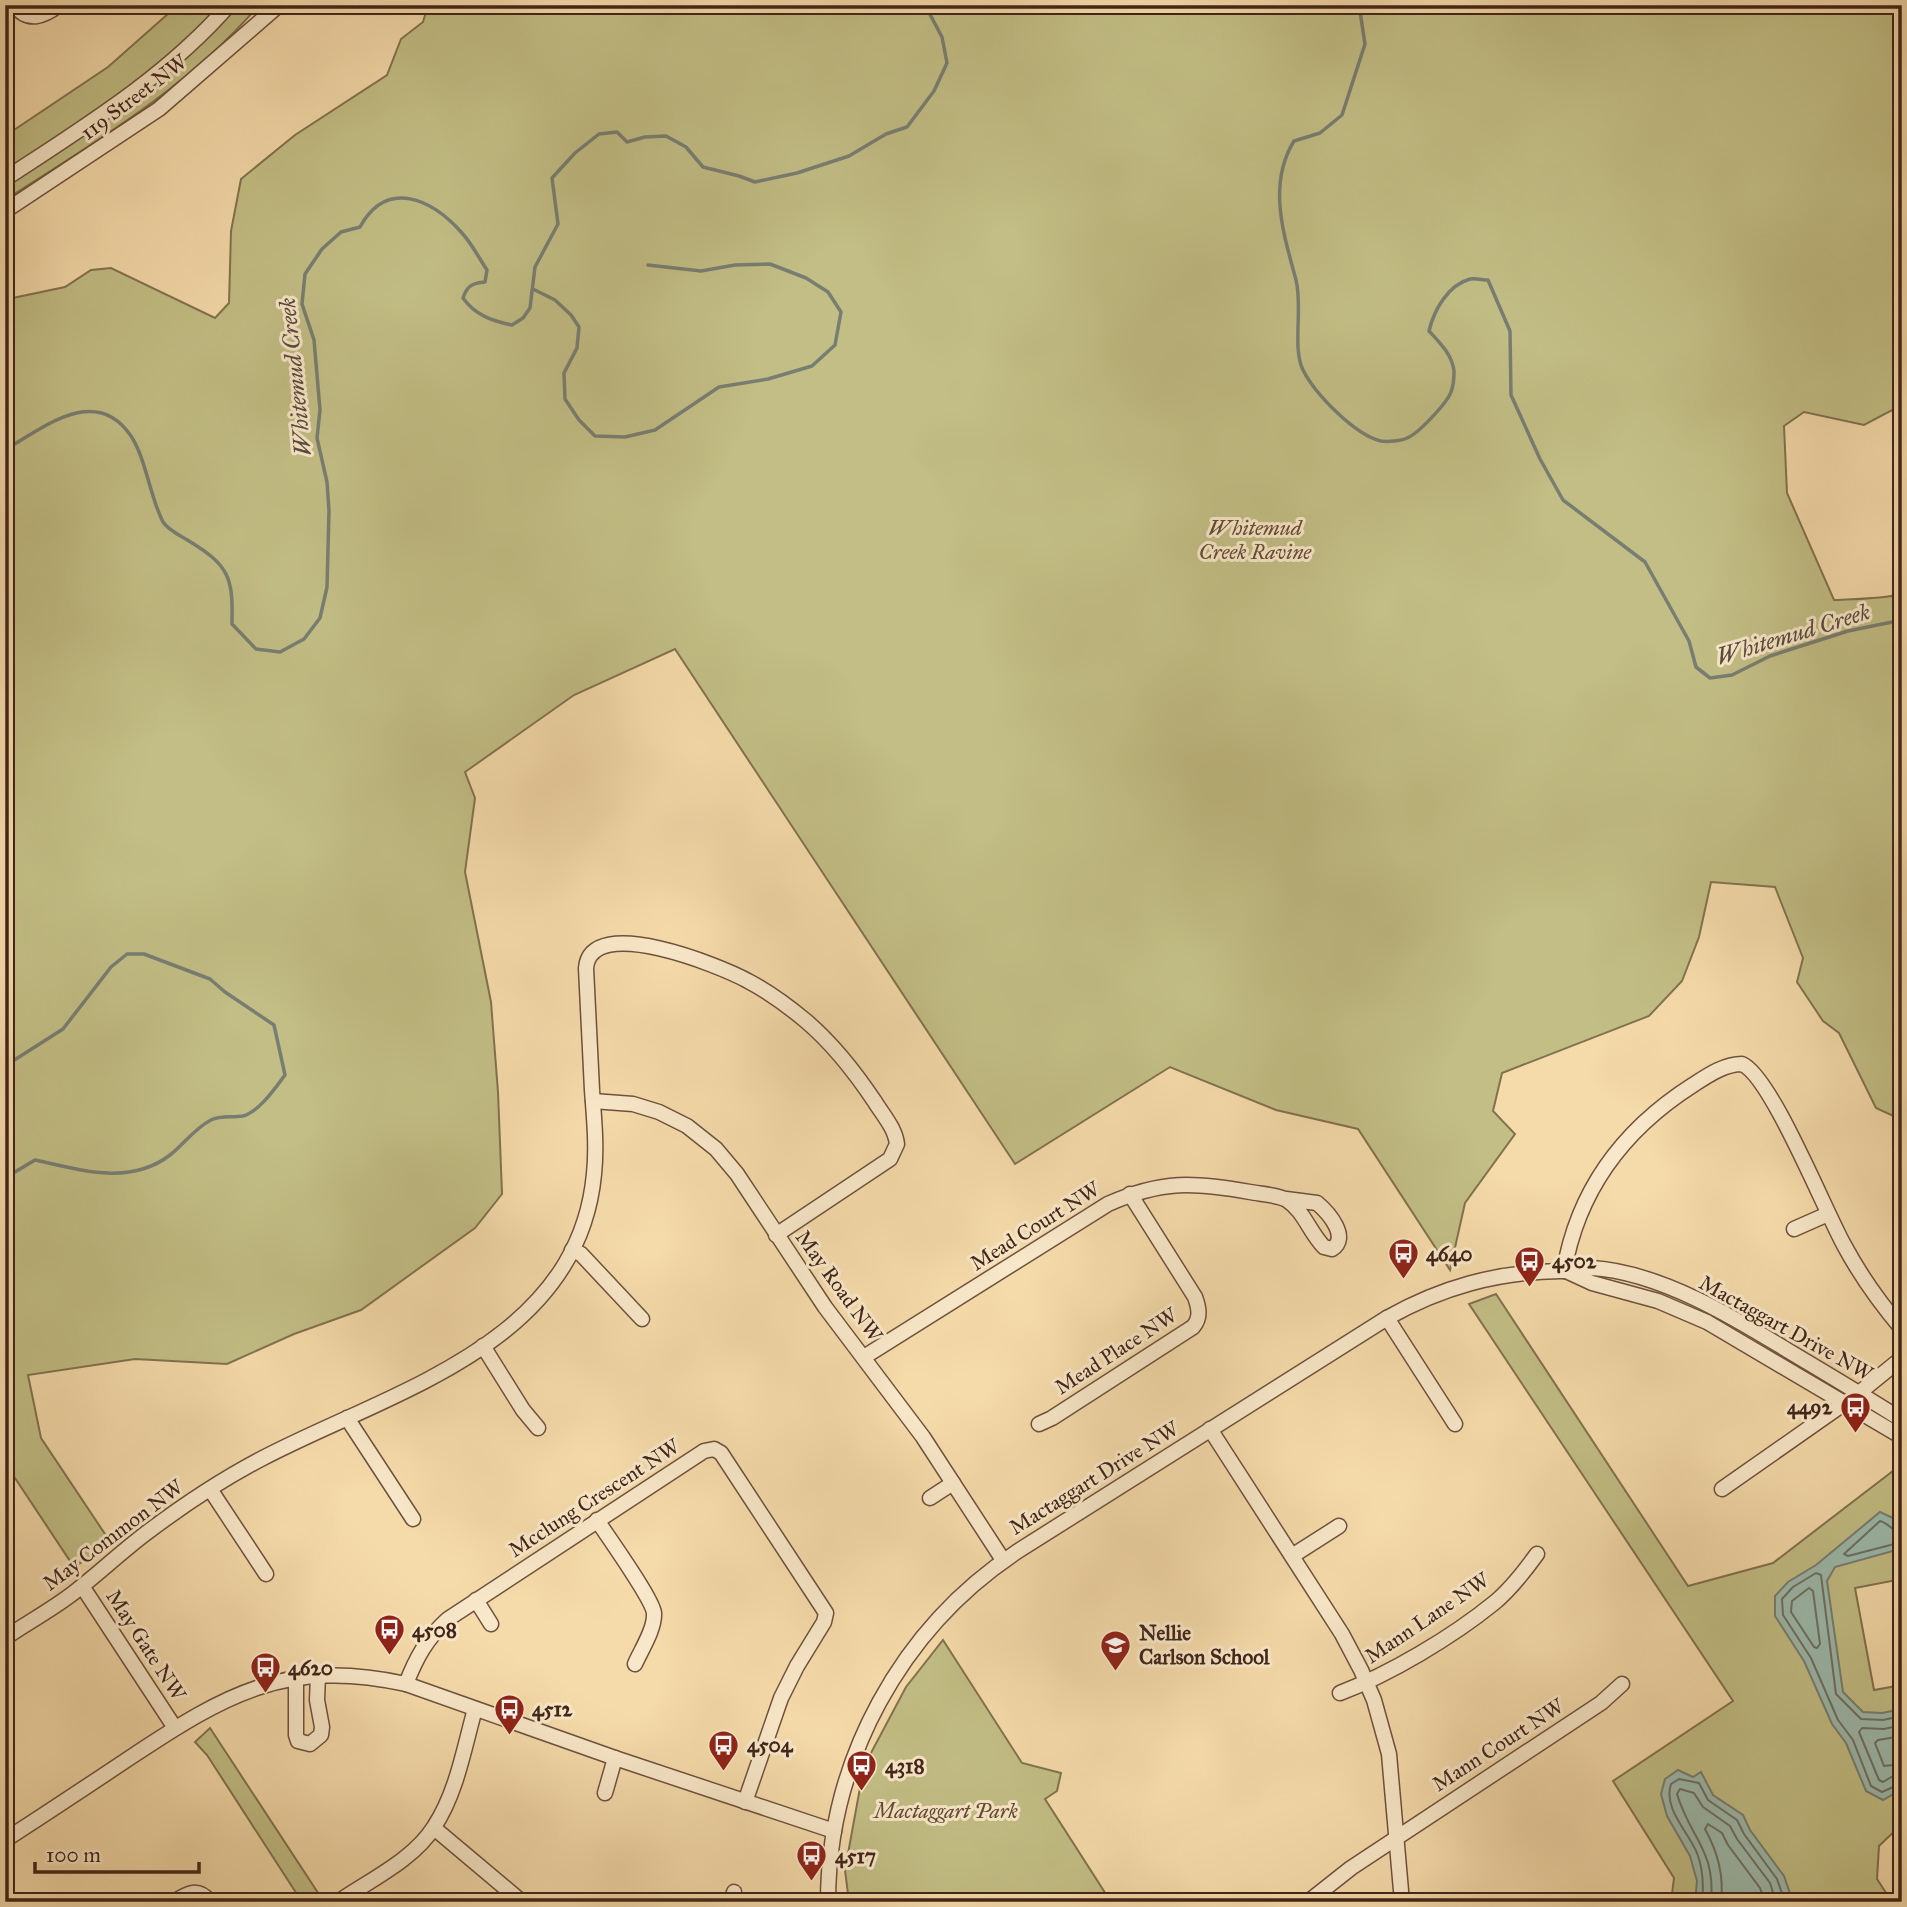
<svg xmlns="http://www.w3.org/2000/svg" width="1907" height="1907" viewBox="0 0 1907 1907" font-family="'IM FELL Great Primer',serif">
<rect width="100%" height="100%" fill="#f5daaa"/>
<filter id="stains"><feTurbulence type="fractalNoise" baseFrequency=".00286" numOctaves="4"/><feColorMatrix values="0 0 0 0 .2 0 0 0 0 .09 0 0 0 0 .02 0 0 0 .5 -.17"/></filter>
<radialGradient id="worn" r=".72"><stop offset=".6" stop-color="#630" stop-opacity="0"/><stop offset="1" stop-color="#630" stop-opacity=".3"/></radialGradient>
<!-- green -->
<g fill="#c2be85" stroke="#82724f" stroke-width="2">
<path d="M178 5H259C189 87 94 143 5 200V136L108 67Z"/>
<path d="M428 5H1902V405L1864 425 1804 412 1784 426 1787 493 1834 600C1855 599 1881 599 1902 594V1120L1876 1108 1839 1033 1823 1021 1797 982 1803 958 1775 887 1711 882 1699 937 1682 981 1649 1016 1502 1073 1493 1111 1515 1134 1465 1203 1450 1270 1358 1129 1276 1110 1170 1067 1015 1164 675 649 574 695 465 772 475 798 465 872 491 1002 498 1092 502 1194 475 1228 361 1310 294 1334 227 1364 135 1359 28 1375 41 1438 111 1543 74 1567 5 1463V301L8 299 65 287 91 270 111 268 215 318 229 303 231 231 241 179 295 135 387 75 401 39 423 22Z"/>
<polygon points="1496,1294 1688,1586 1773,1563 1902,1464 1902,1579 1855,1588 1874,1690 1902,1685 1902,1824 1879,1846 1877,1879 1892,1902 1671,1902 1674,1878 1613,1781 1733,1701 1469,1304"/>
<polygon points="943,1640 1022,1763 1061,1773 1057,1791 1045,1799 1111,1902 849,1902 845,1870 864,1766 906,1687"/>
<polygon points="210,1728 324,1902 302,1902 207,1755 195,1742"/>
</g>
<!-- water -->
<g fill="#9cbaad" stroke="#787e72" stroke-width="2">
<polygon points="1880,1512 1893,1518 1902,1529 1900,1549 1835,1567 1827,1581 1843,1692 1863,1712 1882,1713 1902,1709 1902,1789 1883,1800 1866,1791 1846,1743 1832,1724 1804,1661 1775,1616 1775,1596 1788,1582 1816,1565"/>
<polygon points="1678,1770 1693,1777 1701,1772 1713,1795 1743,1815 1750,1830 1784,1876 1793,1902 1695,1902 1697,1881 1690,1856 1667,1816 1661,1794 1665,1779"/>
</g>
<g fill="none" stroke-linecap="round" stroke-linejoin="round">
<!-- shore -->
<g stroke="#6e7063" stroke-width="2">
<path d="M1902 1532C1892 1532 1889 1523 1880 1521L1844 1554 1848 1556 1902 1542"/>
<polygon points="1809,1588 1813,1591 1820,1644 1817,1648 1814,1647 1791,1612 1792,1601"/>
<polyline points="1902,1716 1883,1720 1861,1719 1836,1694 1821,1575 1816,1573 1793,1587 1782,1599 1783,1615 1811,1658 1838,1720 1853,1740 1871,1786 1882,1792 1902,1783"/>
<polyline points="1902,1725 1884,1729 1862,1728 1859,1732 1879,1780 1883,1782 1893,1776 1902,1775"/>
<polyline points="1902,1736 1878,1740 1875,1743 1884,1766 1902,1764"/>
<path d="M1702 1902C1704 1885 1703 1869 1697 1853 1688 1831 1663 1809 1671 1784L1679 1779 1699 1783 1708 1800 1737 1820 1744 1834 1777 1879 1785 1902"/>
<path d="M1711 1902C1716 1850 1690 1838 1677 1794L1680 1789 1694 1793 1703 1807 1730 1826 1737 1839 1770 1883 1776 1902"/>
<path d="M1721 1902C1724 1875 1718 1853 1705 1829L1708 1824 1722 1833 1728 1845 1760 1888 1765 1902"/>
</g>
<!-- stream -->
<g stroke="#787e72" stroke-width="3.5">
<path d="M1359 5 1365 44 1342 115 1320 133 1294 141C1267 185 1284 235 1296 280 1303 307 1292 348 1303 370 1315 394 1355 435 1381 441 1387 442 1401 441 1407 438 1418 434 1447 403 1451 392 1453 387 1454 376 1454 371 1452 354 1439 342 1429 331 1434 310 1448 285 1470 279 1475 278 1483 280 1488 280L1510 331 1511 395 1540 459 1563 500 1645 562 1689 641 1696 667 1710 678 1732 675 1770 656 1848 631 1902 620"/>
<polyline points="533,289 555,300 571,315 579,327 577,348 564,373 565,399 579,420 595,436 625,437 655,430 719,387 768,379 812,366 835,345 841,312 828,292 806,278 770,264 735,265 701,271 648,265"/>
<path d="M5 450C44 427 96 384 131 436 146 459 150 497 163 522 168 530 181 536 189 541 230 566 233 578 232 624L256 649 280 652 304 639 320 618 327 587 329 511 327 482 317 438 320 410 314 340 302 304 305 274 322 249 341 232 360 227C387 178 432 199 462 233 472 244 479 258 487 270L485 282C472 283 467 286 463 298 475 315 492 321 512 325L523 318 530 308 535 267 558 224 552 178 575 153 599 134 617 132 627 142 645 137 666 136 686 147 703 167 739 176 755 182 797 173 849 156 886 134 907 127 934 91 947 63 942 37 925 5"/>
<path d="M5 1066 63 1029 111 967 127 954H144L210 979 225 992 274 1025 285 1075C276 1087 259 1112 243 1116 233 1118 220 1115 211 1120 195 1128 184 1144 170 1155 130 1186 80 1170 35 1160L5 1178"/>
</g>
<defs>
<g id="minor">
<path d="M14 5C28 23 43 17 59 5"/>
<path d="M5 179C84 127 166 77 229 5"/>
<polyline points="5,211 159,109 279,5"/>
<polyline points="593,1101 633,1104 659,1112 687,1126 716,1149 737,1174 825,1307 923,1437 1003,1560"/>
<polyline points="1794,1229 1828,1214"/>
<polyline points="572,1250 581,1254 642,1319"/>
<path d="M1564 1271C1578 1189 1624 1129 1693 1085 1707 1076 1724 1064 1742 1064 1771 1076 1825 1211 1844 1245 1860 1275 1880 1303 1902 1329"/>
<polyline points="1566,1271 1592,1283 1658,1301 1707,1322 1902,1437"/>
<polyline points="1387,1318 1455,1424"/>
<polyline points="483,1346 523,1410 538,1428"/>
<path d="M864 1357 1108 1204C1162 1180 1194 1182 1250 1192 1261 1194 1278 1195 1287 1200 1304 1211 1310 1233 1324 1247L1332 1249C1350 1238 1329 1213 1317 1203L1286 1199"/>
<polyline points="347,1418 413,1519"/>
<path d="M1039 1424 1052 1418 1193 1327C1201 1318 1199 1308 1195 1297L1130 1194"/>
<polyline points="1210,1429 1342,1634 1361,1670 1374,1700 1389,1754 1402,1902"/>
<polyline points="210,1489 266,1574"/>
<polyline points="1722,1489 1859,1393 1902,1358"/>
<polyline points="930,1498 953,1483"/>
<path d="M597 1520C608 1537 652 1598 654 1613 655 1629 641 1650 635 1664"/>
<polyline points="1292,1556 1339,1526"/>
<polyline points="82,1586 175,1728"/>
<polyline points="476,1600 491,1624"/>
<path d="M5 1638C27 1623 51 1610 72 1594 97 1575 120 1553 145 1534 182 1506 221 1480 261 1459 388 1392 578 1346 594 1174 597 1146 594 1118 592 1090 590 1049 588 1009 586 968 591 913 721 966 748 981 769 992 788 1006 806 1021 833 1044 855 1072 875 1102 883 1115 895 1128 897 1144L890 1159 776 1235"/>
<polyline points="296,1678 296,1735 298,1741 310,1744 321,1735 322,1727 317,1700 318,1675"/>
<path d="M406 1684C416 1658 427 1638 448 1619L704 1451 714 1449 721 1453 826 1613 824 1622 797 1666 781 1698 745 1802"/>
<path d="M1340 1693C1390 1674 1452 1637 1494 1603 1511 1589 1524 1572 1537 1554"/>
<polyline points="605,1793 615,1758"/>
<polyline points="434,1828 522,1902"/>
<path d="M5 1840C47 1813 89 1785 131 1757 226 1694 287 1658 406 1684L615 1758 834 1831"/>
<path d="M341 1900C372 1879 414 1859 434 1827 457 1792 464 1748 475 1709"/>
<path d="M174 1902C188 1893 198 1887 210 1902"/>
<polyline points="732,1902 734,1892"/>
<path d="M828 1902C828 1761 901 1628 1018 1551L1387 1318C1442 1287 1497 1272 1560 1271 1571 1270 1581 1267 1592 1268 1660 1272 1735 1318 1792 1353 1829 1375 1866 1397 1902 1420"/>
<polyline points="1308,1902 1351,1868 1601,1703 1622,1684"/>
</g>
</defs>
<!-- minor casing -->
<use href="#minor" stroke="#6e523d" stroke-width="17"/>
<!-- minor -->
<use href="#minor" stroke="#f8e7c8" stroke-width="14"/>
</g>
<!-- icons -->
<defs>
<symbol id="bus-pin" viewBox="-11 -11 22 30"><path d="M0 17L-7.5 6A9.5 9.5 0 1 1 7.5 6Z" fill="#8f2418" stroke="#f8e7c8"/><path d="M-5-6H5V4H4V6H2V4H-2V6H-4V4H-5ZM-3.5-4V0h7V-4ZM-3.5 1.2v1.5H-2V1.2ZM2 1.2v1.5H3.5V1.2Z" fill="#fff"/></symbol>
<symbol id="school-pin" viewBox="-11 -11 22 30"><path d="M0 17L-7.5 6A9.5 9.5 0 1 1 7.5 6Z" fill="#8f2418" stroke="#f8e7c8"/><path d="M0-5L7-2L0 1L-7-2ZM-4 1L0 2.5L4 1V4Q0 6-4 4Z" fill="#fff"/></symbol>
</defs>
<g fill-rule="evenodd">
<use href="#bus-pin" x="1386" y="1236" width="35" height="47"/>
<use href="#bus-pin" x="1512" y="1244" width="35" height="47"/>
<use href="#bus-pin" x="1838" y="1390" width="35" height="47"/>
<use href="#bus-pin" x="372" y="1612" width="35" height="47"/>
<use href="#school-pin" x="1098" y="1628" width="35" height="47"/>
<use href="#bus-pin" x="248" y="1650" width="35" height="47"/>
<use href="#bus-pin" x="492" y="1692" width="35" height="47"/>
<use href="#bus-pin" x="706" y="1728" width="35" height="47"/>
<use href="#bus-pin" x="844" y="1748" width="35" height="47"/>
<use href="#bus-pin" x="794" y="1838" width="35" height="47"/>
</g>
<g text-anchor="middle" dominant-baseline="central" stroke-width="6" stroke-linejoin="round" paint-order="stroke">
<!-- street labels -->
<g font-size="21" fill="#412519" stroke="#f8e7c8">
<text transform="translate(134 97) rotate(-37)">119 Street NW</text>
<text transform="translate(1035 1226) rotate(-32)">Mead Court NW</text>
<text transform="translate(839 1286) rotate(54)">May Road NW</text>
<text transform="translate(1786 1328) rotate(29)">Mactaggart Drive NW</text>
<text transform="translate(1116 1351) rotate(-33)">Mead Place NW</text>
<text transform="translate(1094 1478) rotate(-32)">Mactaggart Drive NW</text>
<text transform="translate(594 1498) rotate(-33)">Mcclung Crescent NW</text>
<text transform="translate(113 1535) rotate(-37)">May Common NW</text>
<text transform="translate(1427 1618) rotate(-34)">Mann Lane NW</text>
<text transform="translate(146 1645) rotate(57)">May Gate NW</text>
<text transform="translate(1498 1745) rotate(-33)">Mann Court NW</text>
</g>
<!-- park labels -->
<g font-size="21" font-style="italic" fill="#614b34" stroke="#f8e7c8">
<text x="1255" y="528">Whitemud<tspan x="1255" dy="24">Creek Ravine</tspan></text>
<text x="946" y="1811">Mactaggart Park</text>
</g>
<!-- poi labels -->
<g font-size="21" font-weight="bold" fill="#412519" stroke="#f8e7c8" text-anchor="start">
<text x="1426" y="1254">4640</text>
<text x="1552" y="1261">4502</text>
<text x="1832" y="1407" text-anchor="end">4492</text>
<text x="412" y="1630">4508</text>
<text x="1139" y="1633">Nellie<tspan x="1139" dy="24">Carlson School</tspan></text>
<text x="288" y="1668">4620</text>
<text x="532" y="1709">4512</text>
<text x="747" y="1745">4504</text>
<text x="885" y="1766">4318</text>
<text x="835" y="1856">4517</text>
</g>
<!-- water labels -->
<g font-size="23" font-style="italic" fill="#584a3e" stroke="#f8e7c8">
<text transform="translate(295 377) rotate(-96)">Whitemud Creek</text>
<text transform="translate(1793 634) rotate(-17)">Whitemud Creek</text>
</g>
</g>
<!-- margin -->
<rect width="1907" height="1907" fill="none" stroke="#f5daaa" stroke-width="28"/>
<rect x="7" y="7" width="1893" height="1893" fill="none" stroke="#412519" stroke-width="3.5"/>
<rect x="14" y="14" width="1879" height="1879" fill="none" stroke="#412519" stroke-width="2"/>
<!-- scale -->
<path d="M35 1862v10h164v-10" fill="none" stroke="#412519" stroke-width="3.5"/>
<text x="46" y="1862" font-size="21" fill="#412519" stroke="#f8e7c8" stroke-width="5" paint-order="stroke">100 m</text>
<rect width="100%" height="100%" filter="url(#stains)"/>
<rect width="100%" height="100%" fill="url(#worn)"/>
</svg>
